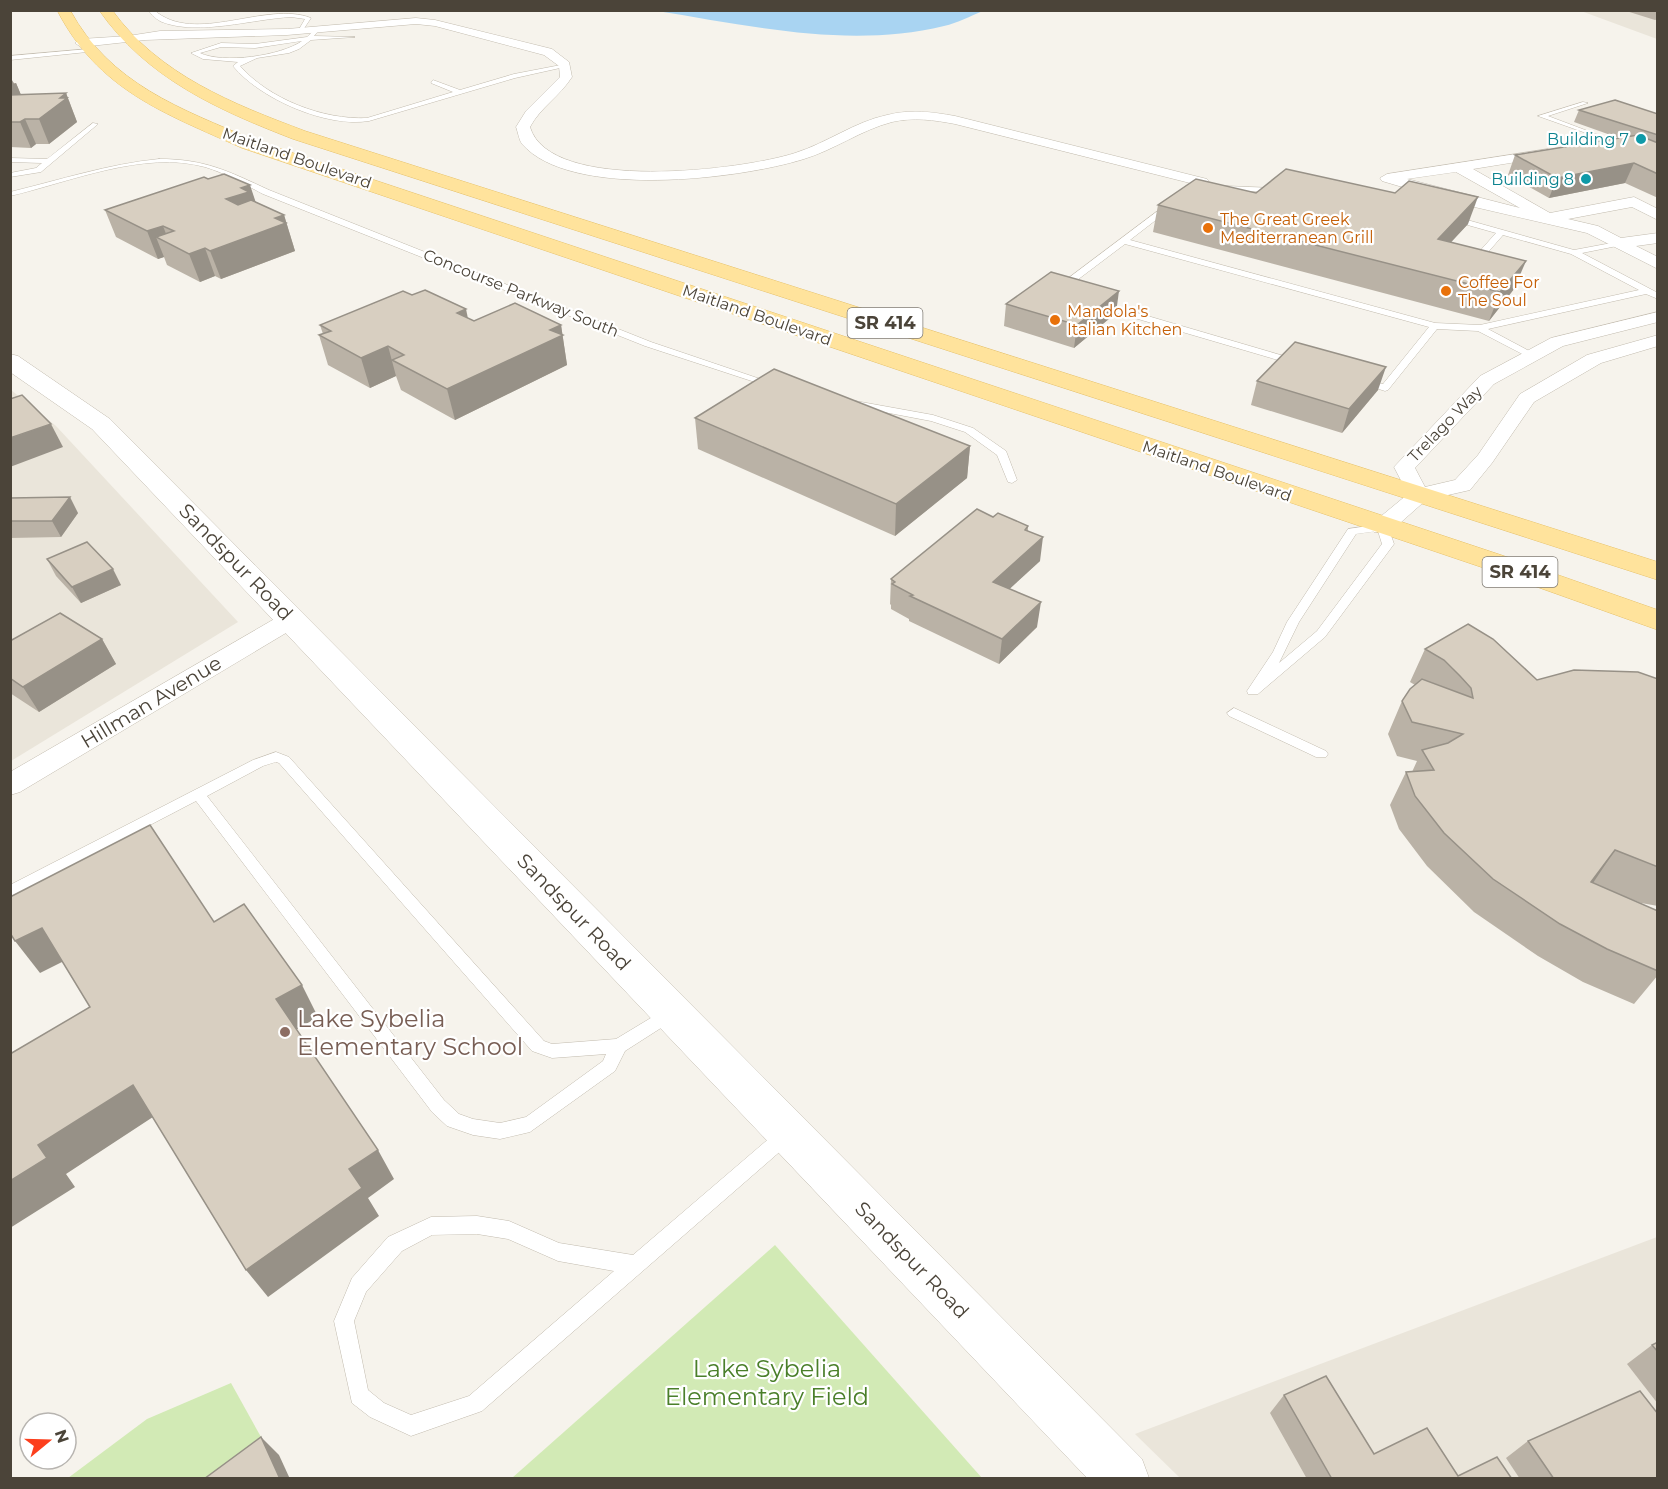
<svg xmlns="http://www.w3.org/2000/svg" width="1668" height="1489" viewBox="0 0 1668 1489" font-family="Montserrat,sans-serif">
<rect width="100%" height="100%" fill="#f6f3ec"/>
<!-- residential -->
<g fill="#eae5da">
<polygon points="1581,11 1657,11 1657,39"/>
<polygon points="11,390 56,426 238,622 11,761"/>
<polygon points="1657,1237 1657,1478 1180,1478 1135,1434"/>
</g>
<!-- green -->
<g fill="#d2eab5">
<polygon points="775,1245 982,1478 512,1478"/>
<polygon points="231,1383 271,1455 242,1478 68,1478 147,1419"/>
</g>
<!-- water -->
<path fill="#a9d4f2" d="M657 11 983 10V11C970 16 958 23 944 26 849 49 752 26 657 11Z"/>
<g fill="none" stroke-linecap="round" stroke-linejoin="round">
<defs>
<g id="service">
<path d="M148 10H154C195 46 266 0 311 18L301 33 298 31 305 19 291 17C253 19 198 36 162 22 157 20 152 15 148 10Z"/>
<path d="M317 27 320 29 314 36 355 37 311 40 299 49 289 53 257 58 240 66C269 99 323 120 367 118L453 92 431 83 433 80 460 90 514 74 566 64 569 66 515 78 369 121C327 128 260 99 233 66L238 62 203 59 191 53 221 43 255 44 307 37ZM302 41C281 56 223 64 200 53L221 47 255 48Z"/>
<polygon points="89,49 87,52 10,60 10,56"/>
<polygon points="1583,102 1588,103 1548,116 1617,142 1617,144 1538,116"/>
<polygon points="93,123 98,124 41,172 10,177 10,173 36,168 42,163 10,162 10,158 47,159"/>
<path d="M159 159C205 159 228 171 269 190L651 342 778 385 770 387 645 346 263 194C244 184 225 173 205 167 144 150 70 182 10 196V192C60 180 108 164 159 159Z"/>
<polygon points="1226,186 1275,188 1279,190 1275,192 1223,190 1222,188"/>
<polygon points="1167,204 1174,206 1130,240 1435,323 1480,325 1639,290 1571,254 1503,235 1476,266 1470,266 1470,262 1496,233 1450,220 1450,216 1453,216 1574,250 1622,241 1622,245 1582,253 1658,293 1658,299 1646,294 1488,329 1535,354 1535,358 1532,359 1478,331 1437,329 1388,390 1385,391 1357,382 1362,379 1383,384 1429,327 1125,244 1064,290 1058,290 1058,286"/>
<polygon points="1100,302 1301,361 1303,363 1295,365 1097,307 1097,303"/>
<polygon points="850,400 933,415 973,428 1006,451 1017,480 1012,483 1008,482 997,455 965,432 931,421 847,405 845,403"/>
<path d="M1382 524 1388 527 1394 544 1325 637 1258 694H1248L1247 691 1273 652 1287 622 1348 529ZM1378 531 1382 544 1317 631 1279 663 1299 622 1356 534Z"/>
<polygon points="1234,708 1326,751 1328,754 1326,757 1316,757 1229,716 1227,713"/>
<path d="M276 752 289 757 544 1041 552 1044 616 1039 669 1007 675 1009 677 1014 675 1019 625 1051 615 1071 530 1132 500 1139 473 1135 447 1126 432 1112 196 801 10 898V885L253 760ZM276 762 279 763 532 1051 552 1058 606 1054 603 1061 526 1117 500 1123 473 1119 459 1114 444 1100 207 796 263 766Z"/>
<path d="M785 1128 791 1130 794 1136 791 1142 482 1411 411 1436 370 1417 352 1403 334 1321 352 1278 388 1237 431 1217 477 1216 509 1221 559 1243 633 1255 779 1130ZM477 1234 508 1239 558 1261 614 1271 469 1396 411 1415 384 1403 368 1390 354 1321 366 1292 402 1251 432 1235Z"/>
</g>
<g id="minor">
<path d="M416 18 435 20 552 49 569 62 572 77C560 96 540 108 530 127 550 194 743 170 795 153 827 143 854 122 887 115 911 109 932 112 955 116L1207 179 1209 182 1202 186 955 124C934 120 913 117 892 122 861 130 834 150 804 159 740 179 571 200 522 144 519 140 518 132 516 127L526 111 560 77 559 66 544 55 435 26 416 24 287 35 145 40 81 47 75 43 81 39 128 36 160 31 287 29Z"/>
<path d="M1548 149 1555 153 1553 156 1473 169 1550 213 1634 197 1658 209V220L1632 207 1568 219 1598 226 1621 238 1658 233V243L1636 246 1658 257V269L1587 233 1453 202 1382 181 1380 178 1387 174ZM1456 172 1520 208 1407 179Z"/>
<polygon points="1658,312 1658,322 1563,346 1494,384 1415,468 1425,487 1455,480 1478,455 1520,394 1587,355 1658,335 1658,346 1601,363 1534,402 1492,463 1470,490 1426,500 1390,532 1374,532 1371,527 1374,522 1408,494 1394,467 1480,376 1551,338"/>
<polygon points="292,611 301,614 304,619 301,624 20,792 10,795 10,772 283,614"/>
</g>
<polygon id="tertiary" points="10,354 18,356 110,419 1142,1459 1149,1478 1087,1478 92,429 10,372"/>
<g id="primary">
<path d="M57 10H70C110 84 181 109 254 140L1501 555 1658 610V630L1481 567 242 148C164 113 98 90 57 10Z"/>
<path d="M99 10H112C159 75 233 104 305 131L1658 562V580L293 139C218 110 146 78 99 10Z"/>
</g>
</defs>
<!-- service casing -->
<use href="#service" stroke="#c2bbae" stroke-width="1"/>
<!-- minor casing -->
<use href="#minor" stroke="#c2bbae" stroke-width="1"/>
<!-- tertiary casing -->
<use href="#tertiary" stroke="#c2bbae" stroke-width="1"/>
<!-- primary casing -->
<use href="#primary" stroke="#e6c16a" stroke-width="1"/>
<!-- service -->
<use href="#service" fill="#fff" fill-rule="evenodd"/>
<!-- minor -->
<use href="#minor" fill="#fff" fill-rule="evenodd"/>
<!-- tertiary -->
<use href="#tertiary" fill="#fff" fill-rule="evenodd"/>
<!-- primary -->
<use href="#primary" fill="#ffe39c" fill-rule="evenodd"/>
</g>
<!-- wall -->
<g fill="#bab2a6">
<polygon points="1623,10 1658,10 1658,19 1655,20"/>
<polygon points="10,79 14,83 16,83 21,95 66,93 77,122 49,144 36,144 31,148 10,147"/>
<polygon points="1579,110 1658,114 1658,198 1625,183 1549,198 1508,175 1515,155 1619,138 1574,122"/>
<polygon points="208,179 256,202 284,215 295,251 221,279 215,276 200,282 167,265 164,257 158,259 116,237 105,210"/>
<polygon points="1256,193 1468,224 1451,242 1514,289 1489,321 1153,232 1158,205"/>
<polygon points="412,295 474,321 561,325 567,365 455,420 401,390 396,376 370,388 328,365 319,335 323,334 320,325"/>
<polygon points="1006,304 1116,313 1074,348 1004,326"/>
<polygon points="1257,381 1378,390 1342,433 1251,405"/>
<polygon points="695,418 970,446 967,478 895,536 698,449"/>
<polygon points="10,498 78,513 61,537 10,538"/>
<polygon points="993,517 1028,526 1028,531 1040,561 1009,589 1037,627 999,664 909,621 909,619 891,609 891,605 890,604 891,579"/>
<polygon points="47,559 121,585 81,603 56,576"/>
<polygon points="102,639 116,664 39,712 10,693 10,641"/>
<polygon points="1425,649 1537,680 1658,679 1658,906 1641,903 1609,890 1658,911 1658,975 1634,1004 1583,982 1538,956 1474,912 1427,866 1399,829 1390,805 1406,772 1412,772 1417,761 1397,756 1388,734 1402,701 1415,685 1410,682"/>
<polygon points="1658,1342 1658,1404 1627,1364 1652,1345"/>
<polygon points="1284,1395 1374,1454 1458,1476 1512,1479 1307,1479 1270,1413"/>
<polygon points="1528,1441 1658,1479 1520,1479 1506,1458"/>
</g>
<!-- shaded-wall -->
<g fill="#979187">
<polygon points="12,80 14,84 16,83 26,107 10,119 10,81"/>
<polygon points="66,93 77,122 49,144 39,119 60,98"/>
<polygon points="25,119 36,144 31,148 20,122"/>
<polygon points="1634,163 1625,183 1549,198 1557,178"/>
<polygon points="250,185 259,212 256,213 226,199 241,188"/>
<polygon points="1478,197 1468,224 1428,267 1438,239"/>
<polygon points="284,215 295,251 221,279 210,251 275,218"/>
<polygon points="163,226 170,244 156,237 164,257 158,259 147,231"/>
<polygon points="205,248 215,276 200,282 189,254"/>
<polygon points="1526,261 1514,289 1489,321 1500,292"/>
<polygon points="1119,291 1116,313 1074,348 1077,325"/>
<polygon points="466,309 472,338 457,313"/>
<polygon points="561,325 567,365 455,420 447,389 550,330"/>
<polygon points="388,346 396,376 370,388 361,358"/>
<polygon points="1386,367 1378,390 1342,433 1349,409"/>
<polygon points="51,424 63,447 10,467 10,438"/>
<polygon points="970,446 967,478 895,536 896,504"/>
<polygon points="70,497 78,513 61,537 52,521"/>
<polygon points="1043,537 1040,561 990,607 993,582"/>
<polygon points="113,569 121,585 81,603 72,587"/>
<polygon points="1041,602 1037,627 999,664 1002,639"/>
<polygon points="102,639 116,664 39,712 23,687"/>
<polygon points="1615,850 1593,883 1591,882"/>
<polygon points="42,928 66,960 40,973 15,941"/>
<polygon points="302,985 318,1017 294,1031 276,999"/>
<polygon points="133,1085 156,1115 66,1174 75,1187 10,1228 10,1181 38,1145"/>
<polygon points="378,1150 394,1179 368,1198 379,1216 268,1297 246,1270 349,1169"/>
<polygon points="261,1437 279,1455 290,1479 280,1479"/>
</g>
<!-- building -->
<g fill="#d8cfc1" stroke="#979187" stroke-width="1.5">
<polygon points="66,93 60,98 67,98 39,119 25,119 20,122 10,122 10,95"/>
<polygon points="1615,100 1658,114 1658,135 1579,110"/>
<polygon points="1638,135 1658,143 1658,174 1634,163 1557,178 1515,155"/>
<polygon points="1286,169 1395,193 1409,181 1478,197 1438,239 1526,261 1500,292 1158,205 1196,179 1256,193"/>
<polygon points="224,174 250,185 241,188 249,192 226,199 238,205 251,200 284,215 275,218 286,223 210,251 205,248 189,254 156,237 174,231 163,226 147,231 105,210 204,177 208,179"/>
<polygon points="1051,272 1119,291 1077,325 1006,304"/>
<polygon points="425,290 466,309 457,313 474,321 515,303 561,325 550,330 563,335 447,389 392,360 404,355 388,346 361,358 319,335 331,331 320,325 403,291 412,295"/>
<polygon points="1295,342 1386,367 1349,409 1257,381"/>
<polygon points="774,369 970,446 896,504 695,418"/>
<polygon points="22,395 51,424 10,438 10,399"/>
<polygon points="70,497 52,521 10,521 10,498"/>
<polygon points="977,509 993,517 998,513 1028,526 1025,530 1043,537 993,582 1041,602 1002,639 910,596 913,595 892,584 895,582 891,579"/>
<polygon points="87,542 113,569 72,587 47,559"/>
<polygon points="60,613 102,639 23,687 10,678 10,641"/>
<polygon points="1468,624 1493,639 1537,680 1574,670 1638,672 1658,679 1658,867 1615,850 1591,882 1658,911 1658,971 1607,949 1560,924 1493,879 1444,833 1415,796 1406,772 1434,770 1422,750 1448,743 1463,734 1412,722 1402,701 1410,689 1422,679 1473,698 1471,688 1460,676 1444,660 1425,649"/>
<polygon points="150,825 214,922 244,904 302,985 276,999 378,1150 349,1169 362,1188 246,1270 133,1085 38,1145 47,1158 10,1181 10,1054 90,1007 42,928 15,941 10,933 10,897"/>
<polygon points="1658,1342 1658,1352 1652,1345"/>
<polygon points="1326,1376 1374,1454 1427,1428 1458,1476 1497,1457 1512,1479 1332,1479 1284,1395"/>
<polygon points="1640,1391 1658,1414 1658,1479 1554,1479 1528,1441"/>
<polygon points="261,1437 280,1479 204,1479"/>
</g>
<!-- markers -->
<g fill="#0f9aa8" stroke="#fff" stroke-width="2">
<circle cx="1641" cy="139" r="6"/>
<circle cx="1586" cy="179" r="6"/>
</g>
<g fill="#e8710a" stroke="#fff" stroke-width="2">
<circle cx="1208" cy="228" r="6"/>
<circle cx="1446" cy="291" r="6"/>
<circle cx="1055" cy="320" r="6"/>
</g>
<circle fill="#8d6e63" stroke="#fff" stroke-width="2" cx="285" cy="1032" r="6"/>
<g text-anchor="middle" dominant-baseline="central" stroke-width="4.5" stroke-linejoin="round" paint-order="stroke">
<!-- far-culture labels -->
<g font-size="16" fill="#0d838f" stroke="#fff" text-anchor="end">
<text x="1629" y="139">Building 7</text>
<text x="1574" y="179">Building 8</text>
</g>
<!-- far-street labels -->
<g font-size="16" fill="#4b4439" stroke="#fff">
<text transform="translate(297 158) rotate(19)">Maitland Boulevard</text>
<text transform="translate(521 293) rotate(22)">Concourse Parkway South</text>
<text transform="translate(757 315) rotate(19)">Maitland Boulevard</text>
<text transform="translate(1445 424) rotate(-46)">Trelago Way</text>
<text transform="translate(1217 471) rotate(19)">Maitland Boulevard</text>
</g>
<!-- far-food labels -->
<g font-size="16" fill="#c56008" stroke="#fff" text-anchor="start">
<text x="1220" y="219">The Great Greek<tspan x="1220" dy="18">Mediterranean Grill</tspan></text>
<text x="1458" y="282">Coffee For<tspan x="1458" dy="18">The Soul</tspan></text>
<text x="1067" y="311">Mandola's<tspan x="1067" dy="18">Italian Kitchen</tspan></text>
</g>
<!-- shield labels -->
<g fill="#fff" stroke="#817c74" stroke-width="1.5">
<rect x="847.5" y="308" width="75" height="30" rx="4.5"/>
<rect x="1482.5" y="557" width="75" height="30" rx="4.5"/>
</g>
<g font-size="18" font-weight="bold" fill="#4b4439">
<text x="885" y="323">SR 414</text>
<text x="1520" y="572">SR 414</text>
</g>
<!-- street labels -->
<g font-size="20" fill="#4b4439" stroke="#fff">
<text transform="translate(236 562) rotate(46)">Sandspur Road</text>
<text transform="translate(151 702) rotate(-31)">Hillman Avenue</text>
<text transform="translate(574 912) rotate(46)">Sandspur Road</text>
<text transform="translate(912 1260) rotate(46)">Sandspur Road</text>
</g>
<!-- near-education labels -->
<g font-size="24" fill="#785e54" stroke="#fff" text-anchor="start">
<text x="297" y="1018">Lake Sybelia<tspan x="297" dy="28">Elementary School</tspan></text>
</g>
<!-- near-park labels -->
<g font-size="24" fill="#4a7f2a" stroke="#fff">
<text x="767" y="1368">Lake Sybelia<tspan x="767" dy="28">Elementary Field</tspan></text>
</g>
</g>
<!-- border -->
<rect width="1668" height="1489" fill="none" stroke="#4b4439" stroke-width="24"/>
<!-- north arrow -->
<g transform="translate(48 1441) rotate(71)"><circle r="28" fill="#ffffff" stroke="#b7b4b0" stroke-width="1.5"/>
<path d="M0-4.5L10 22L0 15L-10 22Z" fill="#fc3f1d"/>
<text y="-9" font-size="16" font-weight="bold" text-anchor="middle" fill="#4b4439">N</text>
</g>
</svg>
